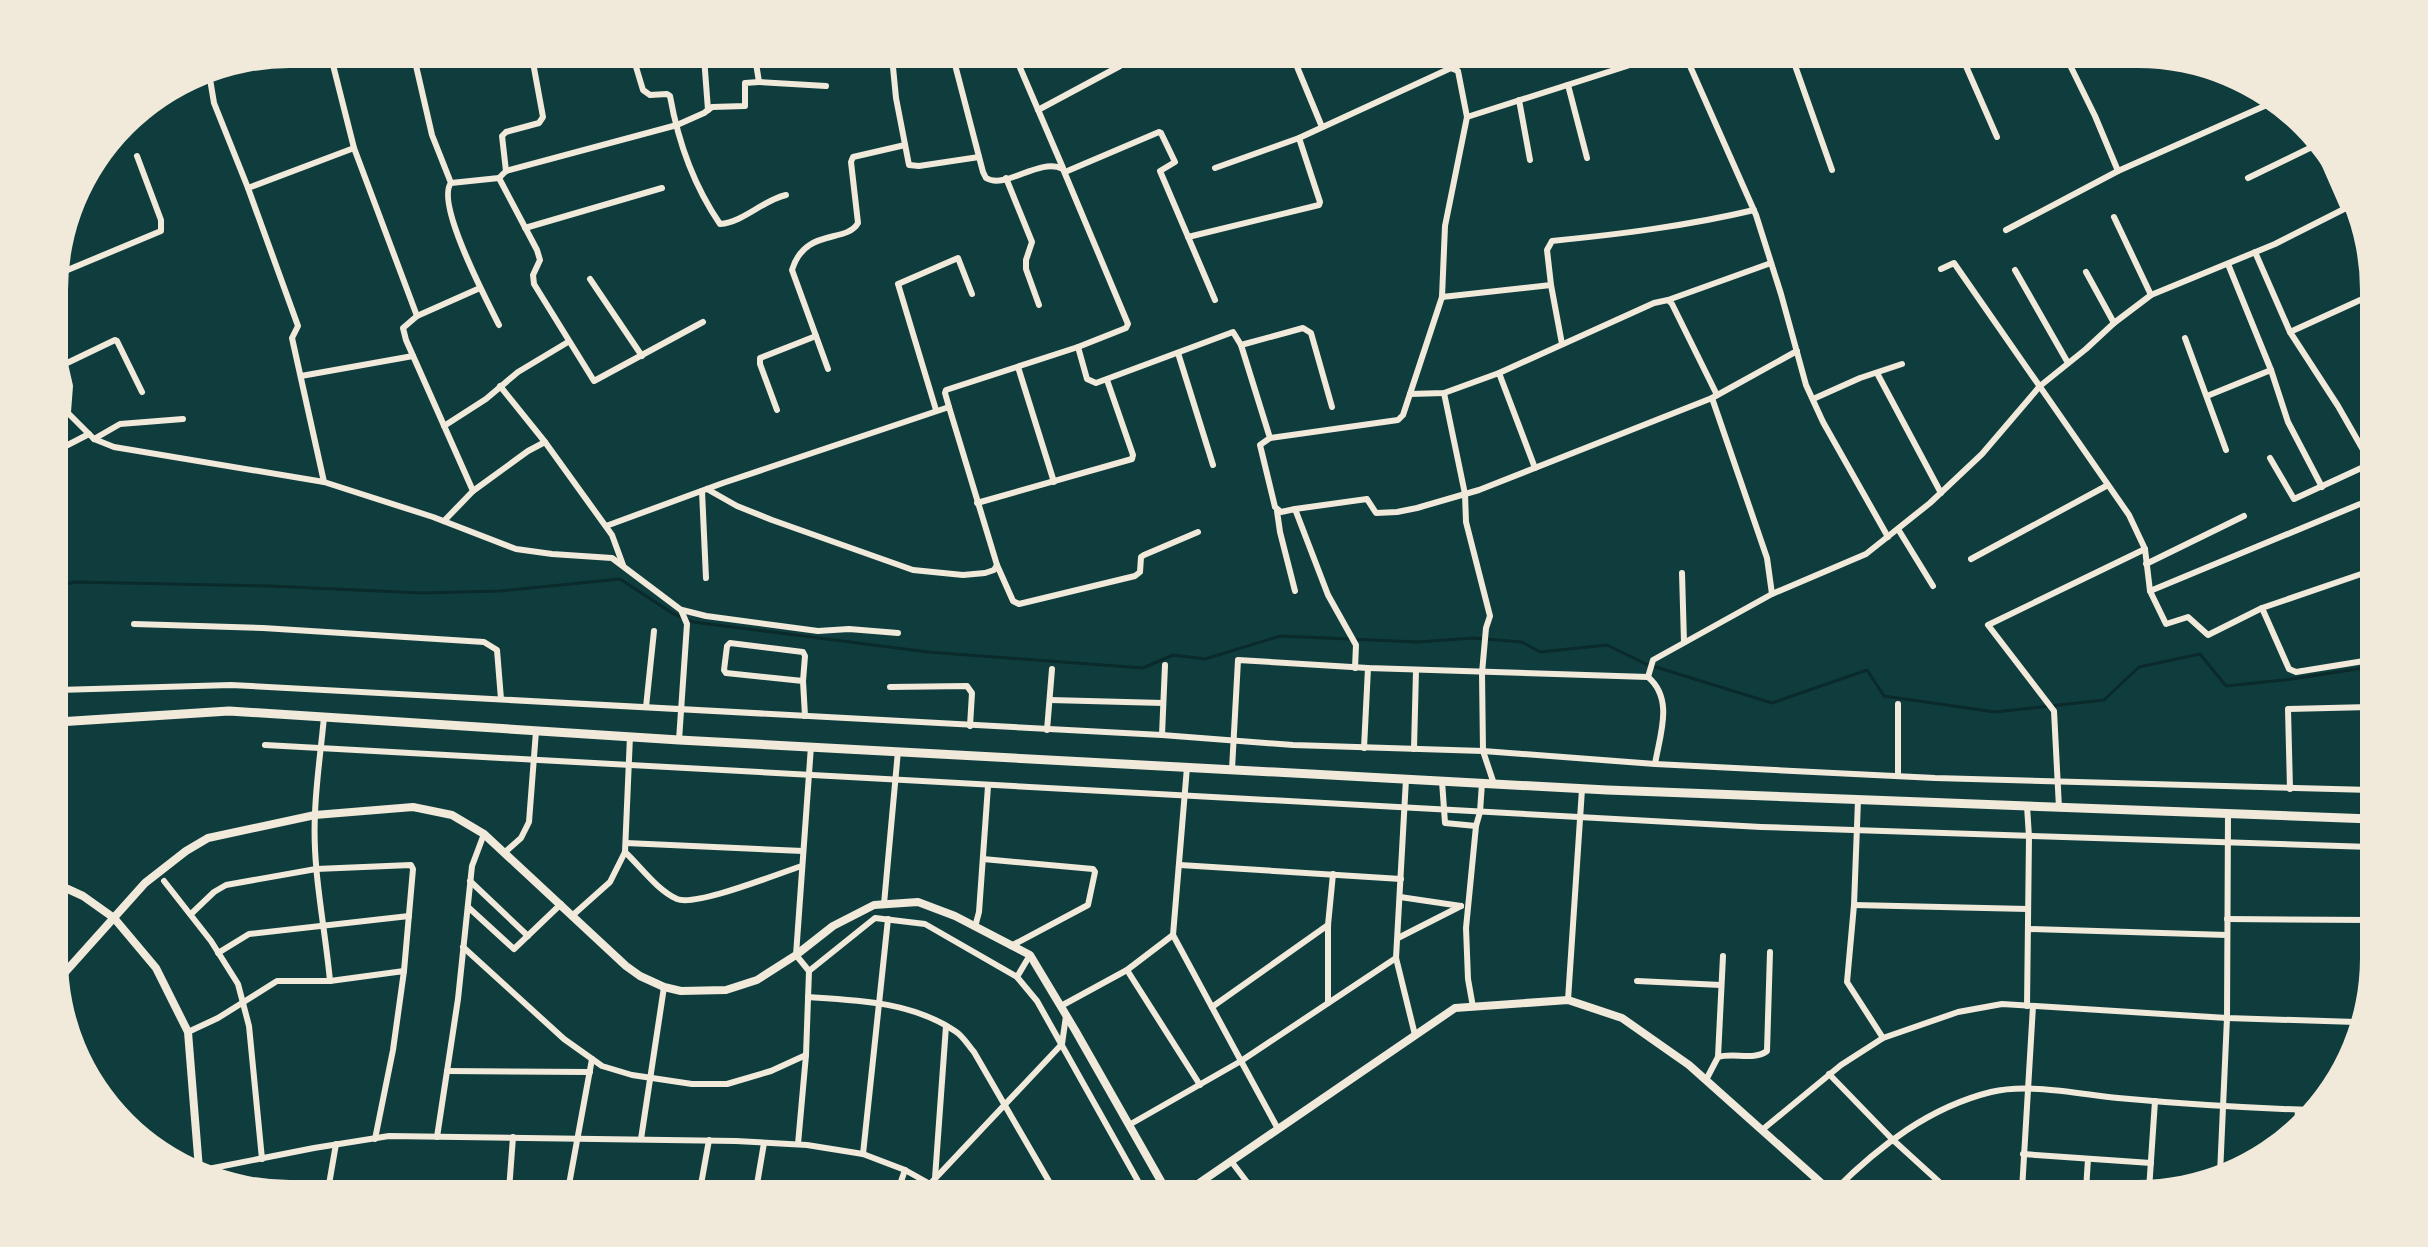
<svg xmlns="http://www.w3.org/2000/svg" width="2428" height="1247" viewBox="0 0 2428 1247" font-family="Literata,serif">
<rect width="100%" height="100%" fill="#0f3d3e"/>
<g fill="none" stroke-linecap="round" stroke-linejoin="round">
<!-- stream -->
<polyline stroke="#0a2a2b" stroke-width="3" points="58,586 75,582 270,586 422,593 500,591 620,579 672,613 693,622 928,652 1143,668 1173,655 1205,659 1280,636 1418,642 1473,638 1522,642 1540,652 1607,645 1646,664 1772,703 1867,670 1884,696 1995,712 2104,700 2139,667 2200,654 2226,686 2292,679 2370,667"/>
<!-- minor -->
<g stroke="#f1e9da" stroke-width="6">
<polyline points="331,57 354,148"/>
<polyline points="414,57 432,135 451,183"/>
<path d="M633 57 643 90 650 95 667 94 670 96C678 141 694 186 720 224 744 222 763 200 786 195"/>
<polyline points="704,57 708,110"/>
<polyline points="892,57 896,98 909,165 919,166 979,157"/>
<polyline points="1019,57 1018,63 1063,168"/>
<polyline points="1293,57 1322,127"/>
<polyline points="1686,57 1756,215 1781,294 1806,385 1823,422 1888,537"/>
<polyline points="1792,57 1832,170"/>
<polyline points="1962,57 1997,137"/>
<polyline points="2066,57 2095,116 2118,171 2269,104"/>
<polyline points="209,73 214,103 248,188 354,148 417,316 403,328 406,340 473,491 444,521"/>
<polyline points="759,82 826,86"/>
<polyline points="1568,85 1587,158"/>
<polyline points="1519,100 1530,160"/>
<polyline points="1038,110 1120,66 1124,57"/>
<polyline points="2316,145 2344,209"/>
<polyline points="1215,168 1299,138 1451,68 1458,71 1467,117"/>
<polyline points="506,171 677,125 704,113 712,107 745,106 745,83 759,82 755,57"/>
<polyline points="1065,172 1159,132 1161,133 1175,162 1160,171 1215,300"/>
<polyline points="499,178 537,250 540,260 533,275 534,284 594,381 703,322"/>
<polyline points="1006,178 1032,242 1026,260 1026,269 1039,305"/>
<polyline points="2248,178 2318,144"/>
<polyline points="248,188 298,326 292,338 324,482"/>
<polyline points="2114,217 2151,295"/>
<polyline points="525,228 662,188"/>
<polyline points="2006,230 2118,171"/>
<polyline points="1188,237 1319,205 1320,202 1299,138"/>
<polyline points="2255,252 2290,332"/>
<polyline points="2228,264 2271,370 2288,422 2322,487"/>
<polyline points="1941,269 1954,263 2129,515 2145,549 2150,591 2166,624 2188,617 2208,635 2262,608 2370,571"/>
<polyline points="2015,270 2068,363"/>
<polyline points="2086,272 2114,323"/>
<polyline points="58,274 161,231 161,220 137,156"/>
<polyline points="590,279 642,356"/>
<polyline points="1551,285 1562,344"/>
<polyline points="2369,296 2290,332 2338,406 2370,462"/>
<path d="M1442 297 1551 285 1547 250 1552 241C1620 234 1687 226 1754 210"/>
<polyline points="1668,300 1771,263"/>
<polyline points="417,316 480,288"/>
<path d="M499 325C487 301 435 203 451 183L499 178 506 171 502 136 506 132 539 123 543 117 532 57"/>
<polyline points="2185,338 2226,450"/>
<polyline points="1241,345 1270,438 1260,445 1275,507 1281,512 1295,509 1328,595 1356,645 1355,668"/>
<polyline points="1078,347 1087,379 1096,383 1233,332 1241,345 1303,328 1311,333 1332,407"/>
<polyline points="1178,353 1213,465"/>
<polyline points="1018,367 1054,482"/>
<path d="M828 369 792 270C805 227 846 244 858 223L851 162 853 157 905 145"/>
<polyline points="1499,373 1654,303 1668,300 1672,304 1717,395"/>
<polyline points="1877,373 1941,493"/>
<polyline points="301,376 413,356"/>
<polyline points="500,386 545,442 612,535 623,565"/>
<polyline points="1444,393 1465,494 1466,522 1490,616 1486,628 1482,673 1483,751 1494,784"/>
<polyline points="1410,394 1444,393 1499,373 1535,468"/>
<polyline points="2207,396 2271,370"/>
<polyline points="1712,398 1767,558 1772,594"/>
<polyline points="1813,399 1860,378 1902,364"/>
<polyline points="58,403 94,439 114,447 324,482 433,517 516,549 552,554 612,558 681,610 687,624 679,740"/>
<polyline points="777,410 760,364 760,358 816,336"/>
<polyline points="936,410 898,284 958,258 972,294"/>
<polyline points="68,412 70,386 65,364 115,340 117,341 142,392"/>
<polyline points="444,426 486,399 518,372 568,342"/>
<polyline points="1270,438 1398,420 1403,415 1442,297 1445,226 1467,117 1655,57"/>
<polyline points="94,439 120,424 183,419"/>
<polyline points="58,450 89,434"/>
<polyline points="2270,458 2294,499 2370,464"/>
<polyline points="707,489 737,506 772,520 913,570 963,575 985,573 994,570 997,565 949,407"/>
<polyline points="473,491 528,451 545,442"/>
<polyline points="702,491 706,578"/>
<polyline points="977,503 1132,459 1133,455 1107,380"/>
<polyline points="1295,509 1367,499 1376,513 1397,512 1417,508 1479,490 1712,398 1797,351"/>
<polyline points="1277,511 1280,532 1295,591"/>
<path d="M606 526 723 483 949 407 945 393 946 390 1078 347 1126 328 1128 324 1063 169C1039 157 1006 190 986 178L983 172 953 57"/>
<polyline points="1898,529 1933,586"/>
<polyline points="1971,559 2108,485"/>
<polyline points="2146,564 2244,516"/>
<polyline points="997,565 1013,601 1019,604 1135,576 1140,572 1141,557 1144,555 1198,532"/>
<polyline points="1682,573 1684,642"/>
<polyline points="2150,591 2360,504"/>
<polyline points="2262,608 2289,669 2296,672 2370,660"/>
<polyline points="682,610 706,616 818,631 849,629 898,633"/>
<polyline points="134,624 263,628 484,642 497,650 501,699"/>
<path d="M1648 677C1674 699 1660 734 1655 764"/>
<polyline points="803,681 726,673 724,670 727,646 730,643 803,652 805,656 803,681 805,716"/>
<polyline points="890,687 967,686 972,693 970,726"/>
<polyline points="58,690 231,685 1162,735 1293,745 1483,751 1655,764 1935,778 2371,790"/>
<polyline points="1050,700 1163,703"/>
<polyline points="1898,704 1898,776"/>
<polyline points="646,707 654,631"/>
<path d="M324 717C321 750 316 782 315 814 312 870 325 926 330 981"/>
<polyline points="1047,730 1052,669"/>
<polyline points="1162,735 1165,665"/>
<polyline points="265,745 1761,827 2371,847"/>
<polyline points="1364,748 1368,668"/>
<polyline points="1414,749 1416,670"/>
<polyline points="1187,767 1173,935 1241,1061 1396,958"/>
<polyline points="1232,769 1238,660 1368,668 1648,677 1653,660 1772,594 1866,554 1930,503 1982,454 2040,386 2086,349 2114,323 2151,295 2275,244 2354,204"/>
<polyline points="1406,779 1396,958 1415,1035"/>
<polyline points="1442,781 1445,823 1476,826 1480,812 1482,783"/>
<polyline points="2290,789 2288,709 2370,707"/>
<polyline points="1858,800 1854,905 1847,982 1883,1038"/>
<polyline points="2027,806 2029,837 2027,1006"/>
<polyline points="2059,808 2054,711 1988,625 2145,549"/>
<polyline points="626,843 803,851"/>
<path d="M625 852C641 867 657 890 677 899 696 907 779 873 802 866"/>
<polyline points="504,853 521,838 529,822 536,731"/>
<polyline points="983,859 1093,869 1095,872 1088,905 1011,946"/>
<polyline points="1180,865 1401,879"/>
<polyline points="164,881 211,941 238,984 249,1026 262,1159"/>
<polyline points="470,881 528,936"/>
<polyline points="1400,897 1461,906"/>
<polyline points="884,904 898,751"/>
<polyline points="1854,905 2028,909"/>
<polyline points="468,907 514,949 561,904"/>
<polyline points="191,914 214,892 226,885 316,869 411,865 413,869 404,971"/>
<polyline points="573,915 610,882 625,852 630,736"/>
<polyline points="2227,919 2371,920"/>
<polyline points="975,927 979,912 988,786"/>
<polyline points="2028,929 2227,935"/>
<polyline points="1398,938 1461,906"/>
<polyline points="463,947 564,1039 602,1066 632,1075 692,1084 727,1084 771,1071 806,1055"/>
<polyline points="218,953 249,934 409,916"/>
<polyline points="1127,970 1200,1085"/>
<polyline points="809,971 796,955 811,746"/>
<polyline points="1017,977 1030,955"/>
<polyline points="1637,981 1721,985"/>
<path d="M808 997C858 1000 912 1002 955 1031 963 1036 968 1045 974 1052L1054 1190"/>
<polyline points="1568,1000 1582,789"/>
<polyline points="1328,1003 1328,925 1333,874"/>
<polyline points="1061,1006 1127,970 1173,935"/>
<polyline points="1212,1007 1328,925"/>
<polyline points="1473,1007 1468,979 1466,928 1476,826"/>
<polyline points="188,1032 218,1018 277,981 330,981 404,971 393,1050 375,1139"/>
<polyline points="1718,1057 1723,956"/>
<polyline points="447,1071 590,1072"/>
<polyline points="1829,1074 1892,1139 1948,1190"/>
<path d="M1706 1080 1718 1057C1733 1052 1754 1061 1767 1051L1770 952"/>
<polyline points="1129,1125 1241,1061 1278,1129"/>
<polyline points="2297,1125 2298,1110"/>
<polyline points="1762,1130 1841,1065 1883,1038 1958,1012 2002,1004 2227,1018 2356,1022"/>
<polyline points="437,1137 458,999 472,866 484,834"/>
<polyline points="641,1139 664,987"/>
<polyline points="798,1144 806,1055 809,971 875,918 925,924 1017,977 1037,1001 1143,1190"/>
<polyline points="863,1154 888,919"/>
<polyline points="2023,1154 2151,1163"/>
<polyline points="1231,1161 1253,1190"/>
<polyline points="203,1170 314,1148 389,1136 736,1141 807,1145 863,1154 905,1170 930,1184 934,1190"/>
<polyline points="2220,1174 2227,1018 2228,813"/>
<polyline points="935,1178 946,1026"/>
<polyline points="930,1184 1062,1044 1066,1016"/>
<polyline points="328,1190 336,1144"/>
<polyline points="509,1190 513,1137"/>
<polyline points="568,1190 592,1059"/>
<polyline points="700,1190 709,1140"/>
<polyline points="756,1190 764,1143"/>
<polyline points="898,1190 905,1170"/>
<path d="M1835 1190C1879 1146 1930 1107 1991 1092 2029 1083 2079 1094 2118 1098 2183 1104 2248 1108 2313 1110"/>
<polyline points="2022,1190 2033,1006"/>
<polyline points="2086,1190 2088,1159"/>
<polyline points="2149,1190 2155,1101"/>
</g>
<!-- tertiary -->
<g stroke="#f1e9da" stroke-width="8">
<polyline points="59,885 83,896 114,918 156,968 188,1032 199,1169"/>
<polyline points="59,979 145,883 186,851 208,838 315,815 413,807 452,815 484,834 626,966 640,976 664,987 681,991 726,990 757,980 796,955 833,926 874,905 918,902 955,916 1030,955 1075,1030 1166,1190"/>
<polyline points="1189,1190 1455,1008 1568,1000 1622,1018 1689,1065 1829,1190"/>
</g>
<!-- secondary -->
<polyline stroke="#f1e9da" stroke-width="9" points="58,722 229,711 679,740 1607,790 2371,819"/>
</g>
<!-- crop -->
<path d="M0 0H2428V1247H0ZM290 68H2138A222 222 0 0 1 2360 290V958A222 222 0 0 1 2138 1180H290A222 222 0 0 1 68 958V290A222 222 0 0 1 290 68Z" fill="#f1e9da" fill-rule="evenodd"/>
</svg>
